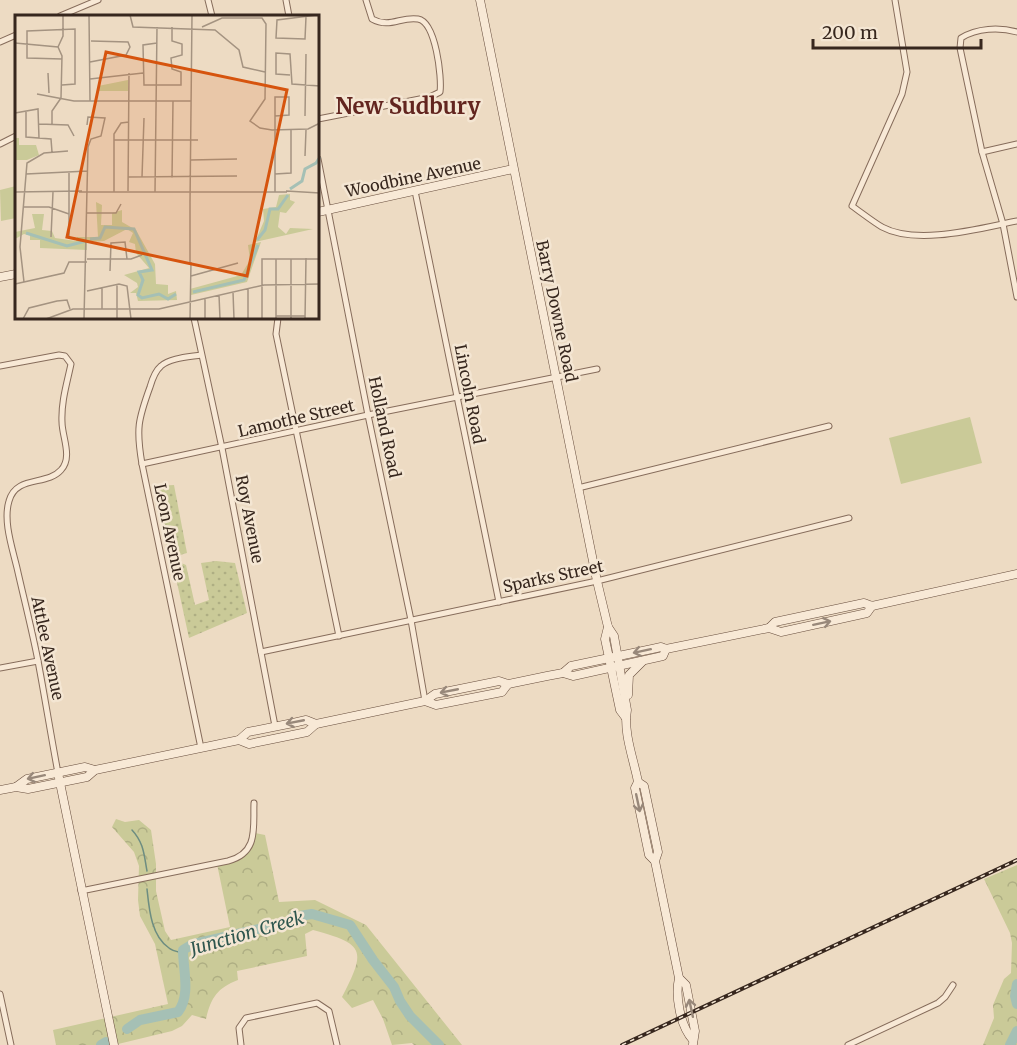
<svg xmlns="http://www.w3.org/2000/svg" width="1017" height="1045" viewBox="0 0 1017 1045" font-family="Merriweather,serif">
<defs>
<pattern id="grass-dots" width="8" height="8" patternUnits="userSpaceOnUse" patternTransform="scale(1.5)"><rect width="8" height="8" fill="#caca98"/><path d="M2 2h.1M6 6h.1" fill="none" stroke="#aeae83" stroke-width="1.8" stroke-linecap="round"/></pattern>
<pattern id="forest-crowns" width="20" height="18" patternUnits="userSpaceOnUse" patternTransform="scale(1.5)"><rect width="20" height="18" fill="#caca98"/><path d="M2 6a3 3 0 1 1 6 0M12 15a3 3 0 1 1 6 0" fill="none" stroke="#aeae83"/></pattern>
</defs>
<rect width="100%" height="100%" fill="#eddbc3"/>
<!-- grass -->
<g fill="url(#grass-dots)">
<polygon points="174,485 187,553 173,557 168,556 155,486"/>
<polygon points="216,561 235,563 247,613 189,638 173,564 179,562 186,565 195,605 209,600 201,563"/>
</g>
<!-- forest -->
<g fill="url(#forest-crowns)">
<path d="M116 819 125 822 139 820 151 830 156 864V891L165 931 171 940 230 927 217 864 239 858 255 833 265 835 279 902 315 900 366 925 462 1045H414L412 1043 392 1045 383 1019 373 1000 352 1008 342 997C367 949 364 944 313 930L305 934 307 956 237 971 238 980C217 988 211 998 206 1019L192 1015 182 1026 172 1031 114 1045H56L53 1030 168 1004 155 944 140 916 138 900 139 866 134 852 112 827Z"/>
<polygon points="1017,865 1017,1045 983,1045 994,1018 993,1005 1004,979 1011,973 1012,943 1010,933 984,879"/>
</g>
<!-- park -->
<g fill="#caca98">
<polygon points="16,186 16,218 1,221 0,190"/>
<polygon points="970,417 982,463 901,484 889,438"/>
</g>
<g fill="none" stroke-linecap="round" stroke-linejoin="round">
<!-- stream -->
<g stroke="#6d8d81" stroke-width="1.5">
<path d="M132 830C144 843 144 855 147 871"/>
<path d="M147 889C149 908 151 936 169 948 172 951 179 952 183 953"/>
</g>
<!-- river -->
<g stroke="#a5c0b5" stroke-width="10">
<polyline points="1017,984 1015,996 1017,1004"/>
<path d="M127 1029 140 1020 178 1012C191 995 183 970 183 950L193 944 289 922 293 917 312 914 350 925 373 960 394 987 400 1001 410 1016 439 1045"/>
<polyline points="101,1045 106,1042"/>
<polyline points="1010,1045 1017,1031"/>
</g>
<defs>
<g id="street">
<polyline points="208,0 212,16"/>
<polyline points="286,0 289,16"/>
<path d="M895 0 907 72 902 94 852 206C862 213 872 221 882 227 917 246 981 228 1017 221"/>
<polyline points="60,16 98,0"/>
<path d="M1017 32C999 27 977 28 961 38L960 48 982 152 1003 224 1017 297"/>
<polyline points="0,42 16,35"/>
<path d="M318 119 430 97 440 92C442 78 436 22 418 19 401 16 390 29 372 19L366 0"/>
<polyline points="0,144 16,136"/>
<polyline points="982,152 1017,144"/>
<polyline points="318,159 368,415 411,620 425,701"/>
<polyline points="415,191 499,602"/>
<polyline points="194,318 222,448 275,726"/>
<polyline points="278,318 276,334 339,636"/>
<path d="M0 366 59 355 65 356 71 364C67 383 61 402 62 422 62 437 73 457 61 470 47 486 16 475 9 501 3 521 12 547 17 568 24 599 32 630 38 661 45 698 51 736 58 773"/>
<polyline points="142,464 368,415 597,369"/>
<polyline points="578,488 829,426"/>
<polyline points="261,652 597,581 849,518"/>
<polyline points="0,668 38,661"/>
<path d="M201 748 142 464C136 429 138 420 150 387 152 380 155 371 161 366 170 358 189 357 201 355"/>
<path d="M81 891 228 861C259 853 253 827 254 803"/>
<polyline points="0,994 11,1045"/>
<polyline points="241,1045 239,1028 246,1018 317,1003 329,1011 337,1045"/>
<polyline points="848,1045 938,1003 945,997 953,985"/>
</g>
<g id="secondary">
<path d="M480 0 597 581 608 627 614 636 627 710C623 733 634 760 638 782L635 788 649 855 655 861"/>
<polyline points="318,212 513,169"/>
<polyline points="0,277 16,274"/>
<polyline points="608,627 605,639 620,710 626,718"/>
<polyline points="769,628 775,622 864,603 872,606 1017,574"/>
<polyline points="563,673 573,676 663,656 666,649"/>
<polyline points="628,695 629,675 642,662"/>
<polyline points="425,701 436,705 502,692 508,684"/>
<polyline points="239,740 249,744 273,739 307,732 316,724 425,701 435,694 499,681 508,684 547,676 563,673 571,666 652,649 661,647 666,649 769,628 781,632 867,613 872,606"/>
<polyline points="58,773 114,1045"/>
<path d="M638 782 644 786 658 852 655 861 679 978C675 996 680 1026 693 1040"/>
<polyline points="16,787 27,779 85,767 95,770"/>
<polyline points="0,790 16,787 28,789 87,777 95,770 239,740 248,732 293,723 306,720 316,724"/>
<polyline points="679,978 686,985 695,1031 693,1044"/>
</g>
</defs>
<!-- street casing -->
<use href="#street" stroke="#866c5b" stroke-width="7"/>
<!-- secondary casing -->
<use href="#secondary" stroke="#684e3e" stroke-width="9"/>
<!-- street -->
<use href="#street" stroke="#f8e9d6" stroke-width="5"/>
<!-- secondary -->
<use href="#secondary" stroke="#f8e9d6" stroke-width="8"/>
<defs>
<polyline id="rail" points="622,1045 1017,860"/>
</defs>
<!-- rail casing -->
<use href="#rail" stroke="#37271e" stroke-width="4"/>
<!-- rail -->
<use href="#rail" stroke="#f4e6d3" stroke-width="1.5" stroke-dasharray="4.5" stroke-linecap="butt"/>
</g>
<!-- one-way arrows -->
<defs><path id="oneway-shaft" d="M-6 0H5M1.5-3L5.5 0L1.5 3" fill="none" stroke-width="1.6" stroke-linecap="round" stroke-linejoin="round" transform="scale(1.5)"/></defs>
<g stroke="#98887a">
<use href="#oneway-shaft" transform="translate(822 623) rotate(-12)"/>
<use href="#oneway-shaft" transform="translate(642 651) rotate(168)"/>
<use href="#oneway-shaft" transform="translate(449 691) rotate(169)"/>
<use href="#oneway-shaft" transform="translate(295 722) rotate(169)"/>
<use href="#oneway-shaft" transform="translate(36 777) rotate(168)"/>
<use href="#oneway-shaft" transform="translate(638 803) rotate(78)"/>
<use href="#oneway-shaft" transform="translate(691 1008) rotate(-102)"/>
</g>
<g text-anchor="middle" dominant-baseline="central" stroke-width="5" stroke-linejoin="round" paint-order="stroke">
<!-- street labels -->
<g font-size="16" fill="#37271e" stroke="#f4e6d3">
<text transform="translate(413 177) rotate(-12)">Woodbine Avenue</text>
<text transform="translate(557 311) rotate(78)">Barry Downe Road</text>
<text transform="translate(470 394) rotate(79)">Lincoln Road</text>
<text transform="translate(296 418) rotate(-13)">Lamothe Street</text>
<text transform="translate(385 427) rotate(78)">Holland Road</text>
<text transform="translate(250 519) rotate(79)">Roy Avenue</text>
<text transform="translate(170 532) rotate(78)">Leon Avenue</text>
<text transform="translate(553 576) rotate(-12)">Sparks Street</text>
<text transform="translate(48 648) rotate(78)">Attlee Avenue</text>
</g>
<!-- water labels -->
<g font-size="18" font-style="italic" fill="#2e564e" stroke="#f4e6d3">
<text transform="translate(247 933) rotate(-16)">Junction Creek</text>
</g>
<!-- district labels -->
<g font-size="22" font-weight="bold" fill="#62251f" stroke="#f4e6d3">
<text x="408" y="106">New Sudbury</text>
</g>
</g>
<!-- overview -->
<g transform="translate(15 15)">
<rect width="304" height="304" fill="#eddbc3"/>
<path d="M275 179V185L280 187 271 198 265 197 263 212 271 219 275 213 298 214 240 227 249 206 248 194 261 192 264 180ZM81 187 87 190 86 210H97V198L107 195V207L121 215 140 249 141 269 153 270V279L161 276 162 285 123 286 121 278H115L123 272 122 268 109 260 134 253 121 238 120 229 114 227 118 218 112 214 89 226 72 227V235L25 233V225H15V220L9 219 0 224V217L20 213 17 199H29L27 215 37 216 40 223 61 226 62 222H83ZM246 227 232 267 176 280 175 274 226 260 235 245 233 230Z" fill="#caca98"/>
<path d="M113 65V76H83V71ZM0 123H4V130H21L24 140 12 145H0Z" fill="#caca98"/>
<path fill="none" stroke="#a5c0b5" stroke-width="3" d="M275 174 287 166 290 154 301 148 305 142M11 218 52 231 71 226M75 224 85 223 90 212 119 214 137 255 124 257 128 265 123 280 127 283 144 279 153 284 161 279M242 225 250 215 255 194H263L273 180M178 277 229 265 243 230"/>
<path fill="none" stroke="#a49381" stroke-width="1.5" d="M74 0 75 86M115 0 118 12 200 15 224 35 228 52 250 57M291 2 290 24 261 23 262 5 302 0M187 12 207 3H247L251 9 250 84 235 106 245 113 257 115 293 114 305 108M0 28 43 32 47 41 46 83M142 28 128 30 129 70H166V57L157 54 156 43 167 40V29L157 26V12M43 32 48 21V0M75 47 111 40 115 32 113 27 76 26M33 58 34 78M275 60 261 59V38L275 39 277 69 305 71M75 64 128 58M47 70 60 69V14L12 16V43L47 44M22 79 59 86H176M11 96V122L36 124 37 137M0 98 23 94 24 123M290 101 291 39M24 109 53 110 59 121M37 109V96L46 83M99 125H183M290 141 291 115M176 145 222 144M11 159 73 156M260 159 276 158V114M113 162 222 161M127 162 129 103M157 163 158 86M113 176 114 58M271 176 305 178M0 177 67 176M64 177H272M99 177V119L106 108 114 107M140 177 142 12M260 177V82H274V100L260 101M175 185V248M175 188 177 0M9 192H34L54 199M72 198H101L106 189M36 222 38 177M54 224V157M72 244H116L127 240M276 244V304M95 256 96 228 110 227 112 244M176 261 223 248M9 267 5 232 12 148 29 138 53 136M0 269 49 258 54 247H72M87 273V294M233 274V304M72 276 104 269 112 271 116 304M218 277 219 304M204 280 205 304M190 284V304M261 301H290M8 304 14 293 42 286 52 285 55 294M31 304 58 294H144L249 270 305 269M69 304 73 132 76 124 86 121 90 103 73 102 72 110M102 304V269M175 304 176 247M247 304V244H305M261 304V244M290 304 291 243"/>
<path fill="#d6540e" fill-opacity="0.15" stroke="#d6540e" stroke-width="3" d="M91 37 272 75 232 261 52 222Z"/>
<rect width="304" height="304" fill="none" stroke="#37271e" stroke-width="3"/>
</g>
<!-- scale -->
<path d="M813 39v9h168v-9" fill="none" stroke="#37271e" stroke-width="3"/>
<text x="822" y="39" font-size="18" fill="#37271e" stroke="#f4e6d3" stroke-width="4.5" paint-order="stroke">200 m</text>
</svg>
